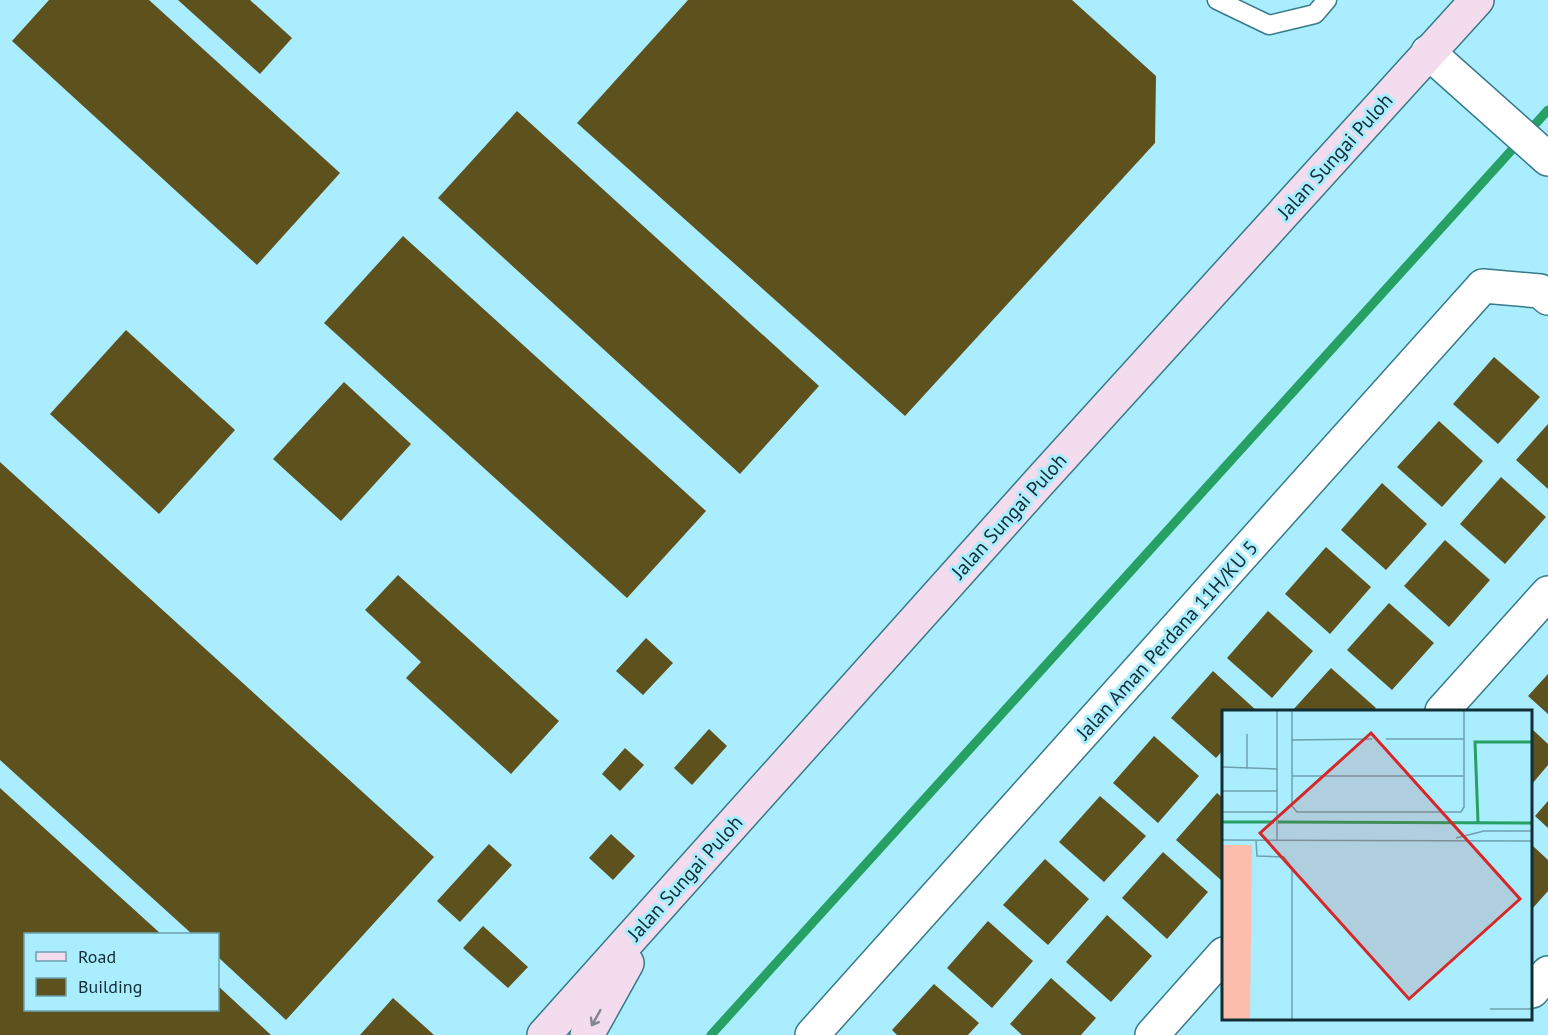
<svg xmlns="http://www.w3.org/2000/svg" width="1548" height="1035" viewBox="0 0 1548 1035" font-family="'PT Sans',sans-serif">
<rect width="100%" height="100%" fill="#a9edfe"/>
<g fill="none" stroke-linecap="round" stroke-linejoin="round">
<!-- stream -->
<polyline stroke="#26a063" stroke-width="9" points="711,1035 1548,110"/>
</g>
<!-- building -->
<g fill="#5d511d">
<polygon points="49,0 149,0 340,173 257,265 12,41"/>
<polygon points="178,0 250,0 292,38 260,74"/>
<polygon points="688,0 1072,0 1156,76 1155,143 905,416 577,123"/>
<polygon points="517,111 819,386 740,474 438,198"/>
<polygon points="403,236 706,511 627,598 324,323"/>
<polygon points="126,330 235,430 159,514 50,414"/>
<polygon points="1494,357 1540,397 1498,444 1453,404"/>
<polygon points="344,382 411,444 341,521 273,459"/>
<polygon points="1439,421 1483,461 1442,507 1397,467"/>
<polygon points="1548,424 1548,489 1516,460"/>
<polygon points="0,462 434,857 286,1020 218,957 218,934 192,934 0,760"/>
<polygon points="1501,477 1546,517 1505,564 1460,524"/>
<polygon points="1382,483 1427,524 1386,570 1341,530"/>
<polygon points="1445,540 1490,580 1449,627 1404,586"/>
<polygon points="1326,547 1371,587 1330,634 1285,594"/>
<polygon points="398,575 559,721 511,774 406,678 421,662 365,610"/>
<polygon points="1389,603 1434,643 1392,690 1347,650"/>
<polygon points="1268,611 1313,651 1272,698 1227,658"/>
<polygon points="646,638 673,663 643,695 616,671"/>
<polygon points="1331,668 1376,708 1373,711 1292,711"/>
<polygon points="1213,671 1257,711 1224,711 1224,749 1216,758 1171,718"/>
<polygon points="1548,674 1548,714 1528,696"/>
<polygon points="709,729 727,746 692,785 674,768"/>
<polygon points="1532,729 1548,744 1548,765 1532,784"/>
<polygon points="1154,736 1199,776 1158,823 1113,783"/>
<polygon points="625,748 644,765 620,791 602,774"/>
<polygon points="0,788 161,934 26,934 26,1010 218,1010 218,986 271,1035 0,1035"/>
<polygon points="1217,793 1224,799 1224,876 1221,880 1176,840"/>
<polygon points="1100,796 1146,836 1104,882 1059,842"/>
<polygon points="1548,801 1548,828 1535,816"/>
<polygon points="611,834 635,856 613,880 589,858"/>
<polygon points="489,844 512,865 460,922 437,901"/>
<polygon points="1532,845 1548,860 1548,891 1532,909"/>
<polygon points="1163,852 1208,892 1167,939 1122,898"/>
<polygon points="1045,859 1089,899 1048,945 1003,905"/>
<polygon points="1107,915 1152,956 1111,1002 1066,962"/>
<polygon points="988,921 1033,961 992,1008 947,968"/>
<polygon points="483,926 528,967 508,988 463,948"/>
<polygon points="1051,978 1096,1018 1081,1035 1022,1035 1010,1024"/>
<polygon points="934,984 979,1023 968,1035 897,1035 892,1030"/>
<polygon points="393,998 434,1035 360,1035"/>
</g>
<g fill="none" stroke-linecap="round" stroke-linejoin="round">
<defs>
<polyline id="lane" points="1217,0 1269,25 1315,14 1327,0"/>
<g id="street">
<polyline points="1428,52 1548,159"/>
<polyline points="1442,711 1548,593"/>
<polyline points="1532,991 1548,973"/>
<polyline points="812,1035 1483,286 1540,291 1548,298"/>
<polyline points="1152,1035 1224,954"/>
</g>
<g id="secondary">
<polyline points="544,1035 1041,480 1477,0"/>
<polyline points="587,1035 627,963"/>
</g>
</defs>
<!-- lane casing -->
<use href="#lane" stroke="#377a8a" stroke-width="21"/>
<!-- street casing -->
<use href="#street" stroke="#377a8a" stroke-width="36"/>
<!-- secondary casing -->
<use href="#secondary" stroke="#377a8a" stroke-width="36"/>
<!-- lane -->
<use href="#lane" stroke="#fff" stroke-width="18"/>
<!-- street -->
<use href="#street" stroke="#fff" stroke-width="33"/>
<!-- secondary -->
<use href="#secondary" stroke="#f2dced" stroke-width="33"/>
</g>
<!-- one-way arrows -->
<defs><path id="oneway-shaft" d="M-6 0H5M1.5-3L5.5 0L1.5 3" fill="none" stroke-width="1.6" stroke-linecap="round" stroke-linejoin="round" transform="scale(1.5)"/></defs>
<use stroke="#828591" href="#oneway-shaft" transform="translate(596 1018) rotate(119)"/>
<g text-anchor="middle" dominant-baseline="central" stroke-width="6" stroke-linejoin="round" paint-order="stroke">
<!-- street labels -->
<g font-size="20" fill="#122e35" stroke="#a9edfe">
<text transform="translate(1335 156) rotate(-48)">Jalan Sungai Puloh</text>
<text transform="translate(1009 516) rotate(-48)">Jalan Sungai Puloh</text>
<text transform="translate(1167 640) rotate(-48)">Jalan Aman Perdana 11H/KU 5</text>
<text transform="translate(685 878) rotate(-48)">Jalan Sungai Puloh</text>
</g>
</g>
<!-- overview -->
<g transform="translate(1222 710)">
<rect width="310" height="310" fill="#a9edfe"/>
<path d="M0 135H30L28 309H0Z" fill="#fcbdac"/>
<path fill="none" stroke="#26a063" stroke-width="3" d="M0 112H52M56 112 311 113M256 112 253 32H311"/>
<path fill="none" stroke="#6da1ae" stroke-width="1.5" d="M55 1V131M70 1V96L75 102H239L242 97V1M25 24V59M164 29H242M70 30 150 29M0 57 55 59M70 66H242M0 81H55M0 102H55M234 128 262 121H311M0 130 311 131M34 130 35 146 62 147 70 158V309M268 299H311"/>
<path fill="#d62828" fill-opacity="0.15" stroke="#d62828" stroke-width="3" d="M149 23 298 189 187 289 38 123Z"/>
<rect width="310" height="310" fill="none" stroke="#122e35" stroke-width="3"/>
</g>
<!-- legend -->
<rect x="24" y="933" width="195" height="78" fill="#a9edfe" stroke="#6da1ae" stroke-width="1.5"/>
<rect x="36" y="952" width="30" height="9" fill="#f2dced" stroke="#6da1ae" stroke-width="1.5"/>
<text x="78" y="963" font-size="18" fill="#122e35">Road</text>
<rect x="36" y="978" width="30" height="18" fill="#5d511d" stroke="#6da1ae" stroke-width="1.5"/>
<text x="78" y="993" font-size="18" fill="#122e35">Building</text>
</svg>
